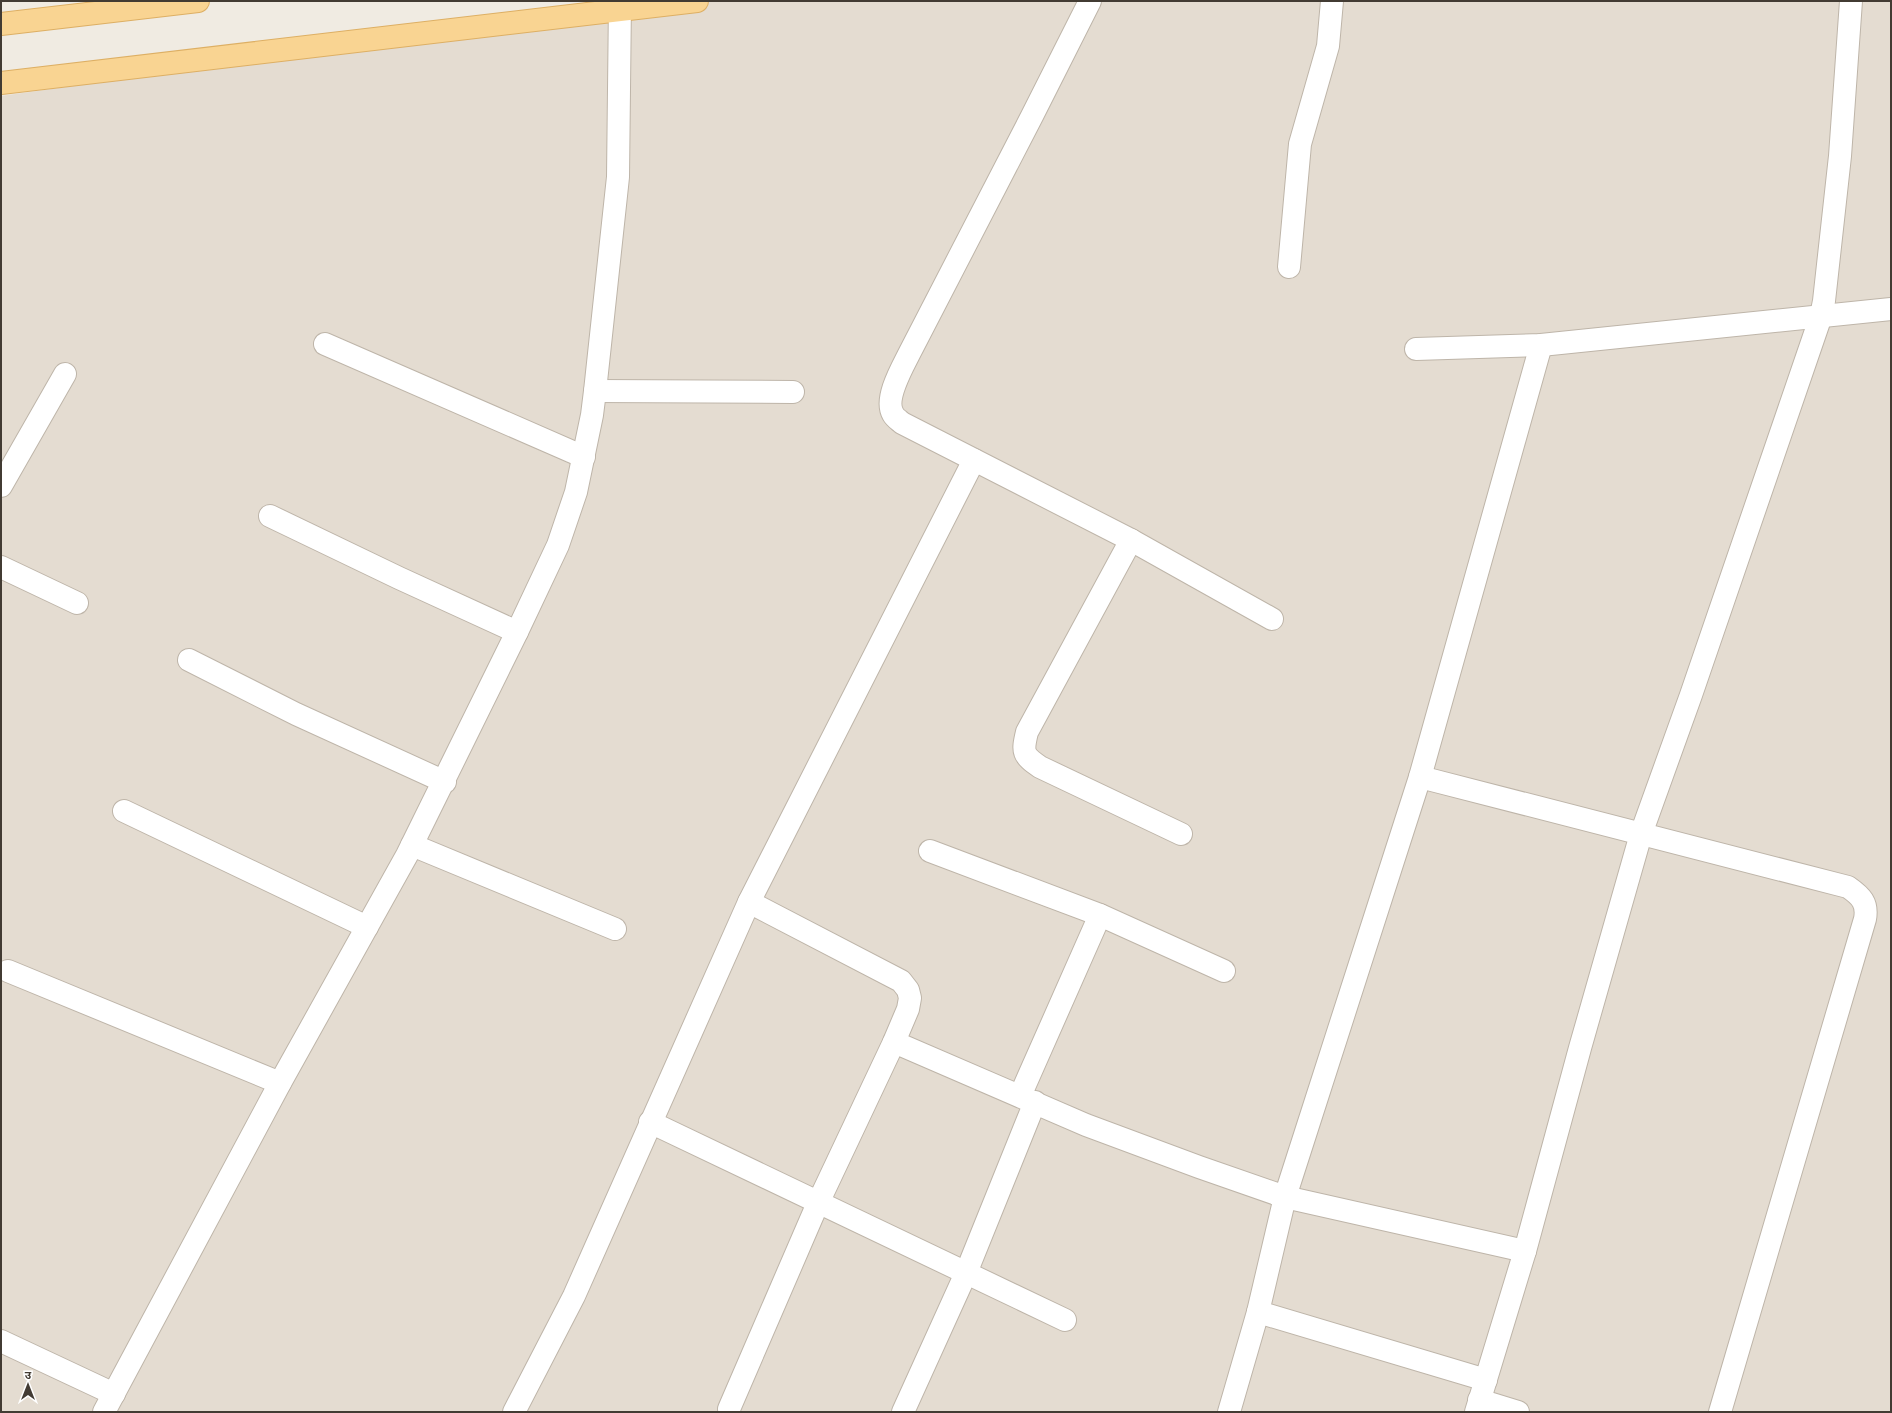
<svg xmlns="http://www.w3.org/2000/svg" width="1892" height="1413" viewBox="0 0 1892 1413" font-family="'Alegreya Sans','Noto Sans Devanagari',sans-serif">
<rect width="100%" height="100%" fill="#f0ebe2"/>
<!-- residential -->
<polygon fill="#e4dcd1" points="690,1 1891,1 1891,1412 1,1412 1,96"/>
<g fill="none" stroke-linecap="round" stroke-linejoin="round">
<defs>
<g id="minor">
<path d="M1090 1 1032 116 909 354C902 368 884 399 893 414 895 418 900 421 902 423L1131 540 1272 619"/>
<polyline points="1289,267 1300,144 1328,46 1332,1"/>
<polyline points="325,344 584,457"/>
<polyline points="1416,349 1541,345 1891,309"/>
<polyline points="595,391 793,392"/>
<polyline points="1,486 65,374"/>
<polyline points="270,516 399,578 517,632"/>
<path d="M1131 540 1027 732C1022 753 1023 755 1040 767L1181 834"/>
<polyline points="1,567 77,603"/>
<polyline points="189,660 296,714 445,782"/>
<path d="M1420 777 1848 887C1861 896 1868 903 1865 919L1720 1412"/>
<polyline points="124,811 367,927"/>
<polyline points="412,845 615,929"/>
<polyline points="930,851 1100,915 1224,971"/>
<polyline points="8,971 280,1083"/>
<polyline points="894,1042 1086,1125 1199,1167 1285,1197 1525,1251"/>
<polyline points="1020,1096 1100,915"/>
<polyline points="650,1122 1065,1320"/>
<polyline points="1258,1312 1486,1380"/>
<polyline points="1,1341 114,1394"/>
<polyline points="1479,1400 1518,1412"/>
<polyline points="729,1409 818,1203 894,1042 908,1009 910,998 908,990 901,981 749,902"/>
<polyline points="104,1412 280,1083 407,855 517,632 558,545 576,492 592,415 595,391 618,177 620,1"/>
<polyline points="514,1412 574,1296 749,902 974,460"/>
<polyline points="903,1412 966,1273 1035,1102"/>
<polyline points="1229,1412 1258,1312 1285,1197 1420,777 1541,345"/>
<polyline points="1476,1412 1525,1251 1580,1048 1641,834 1691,695 1821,316 1824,301 1840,156 1851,1"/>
</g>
<g id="major">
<polyline points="1,24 198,1"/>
<polyline points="1,83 697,1"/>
</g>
</defs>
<!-- minor casing -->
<use href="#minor" stroke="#beb5a9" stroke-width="24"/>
<!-- major casing -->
<use href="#major" stroke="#ddaf64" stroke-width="24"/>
<!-- minor -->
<use href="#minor" stroke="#fff" stroke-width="22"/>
<!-- major -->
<use href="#major" stroke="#f9d492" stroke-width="22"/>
</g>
<!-- border -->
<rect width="1892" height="1413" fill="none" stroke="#423b33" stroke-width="4"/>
<!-- north arrow -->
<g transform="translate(28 1385)" stroke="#ffffff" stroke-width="3" paint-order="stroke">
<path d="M0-3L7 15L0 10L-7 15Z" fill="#423b33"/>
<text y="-6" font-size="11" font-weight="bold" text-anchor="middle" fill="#423b33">उ</text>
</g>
</svg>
